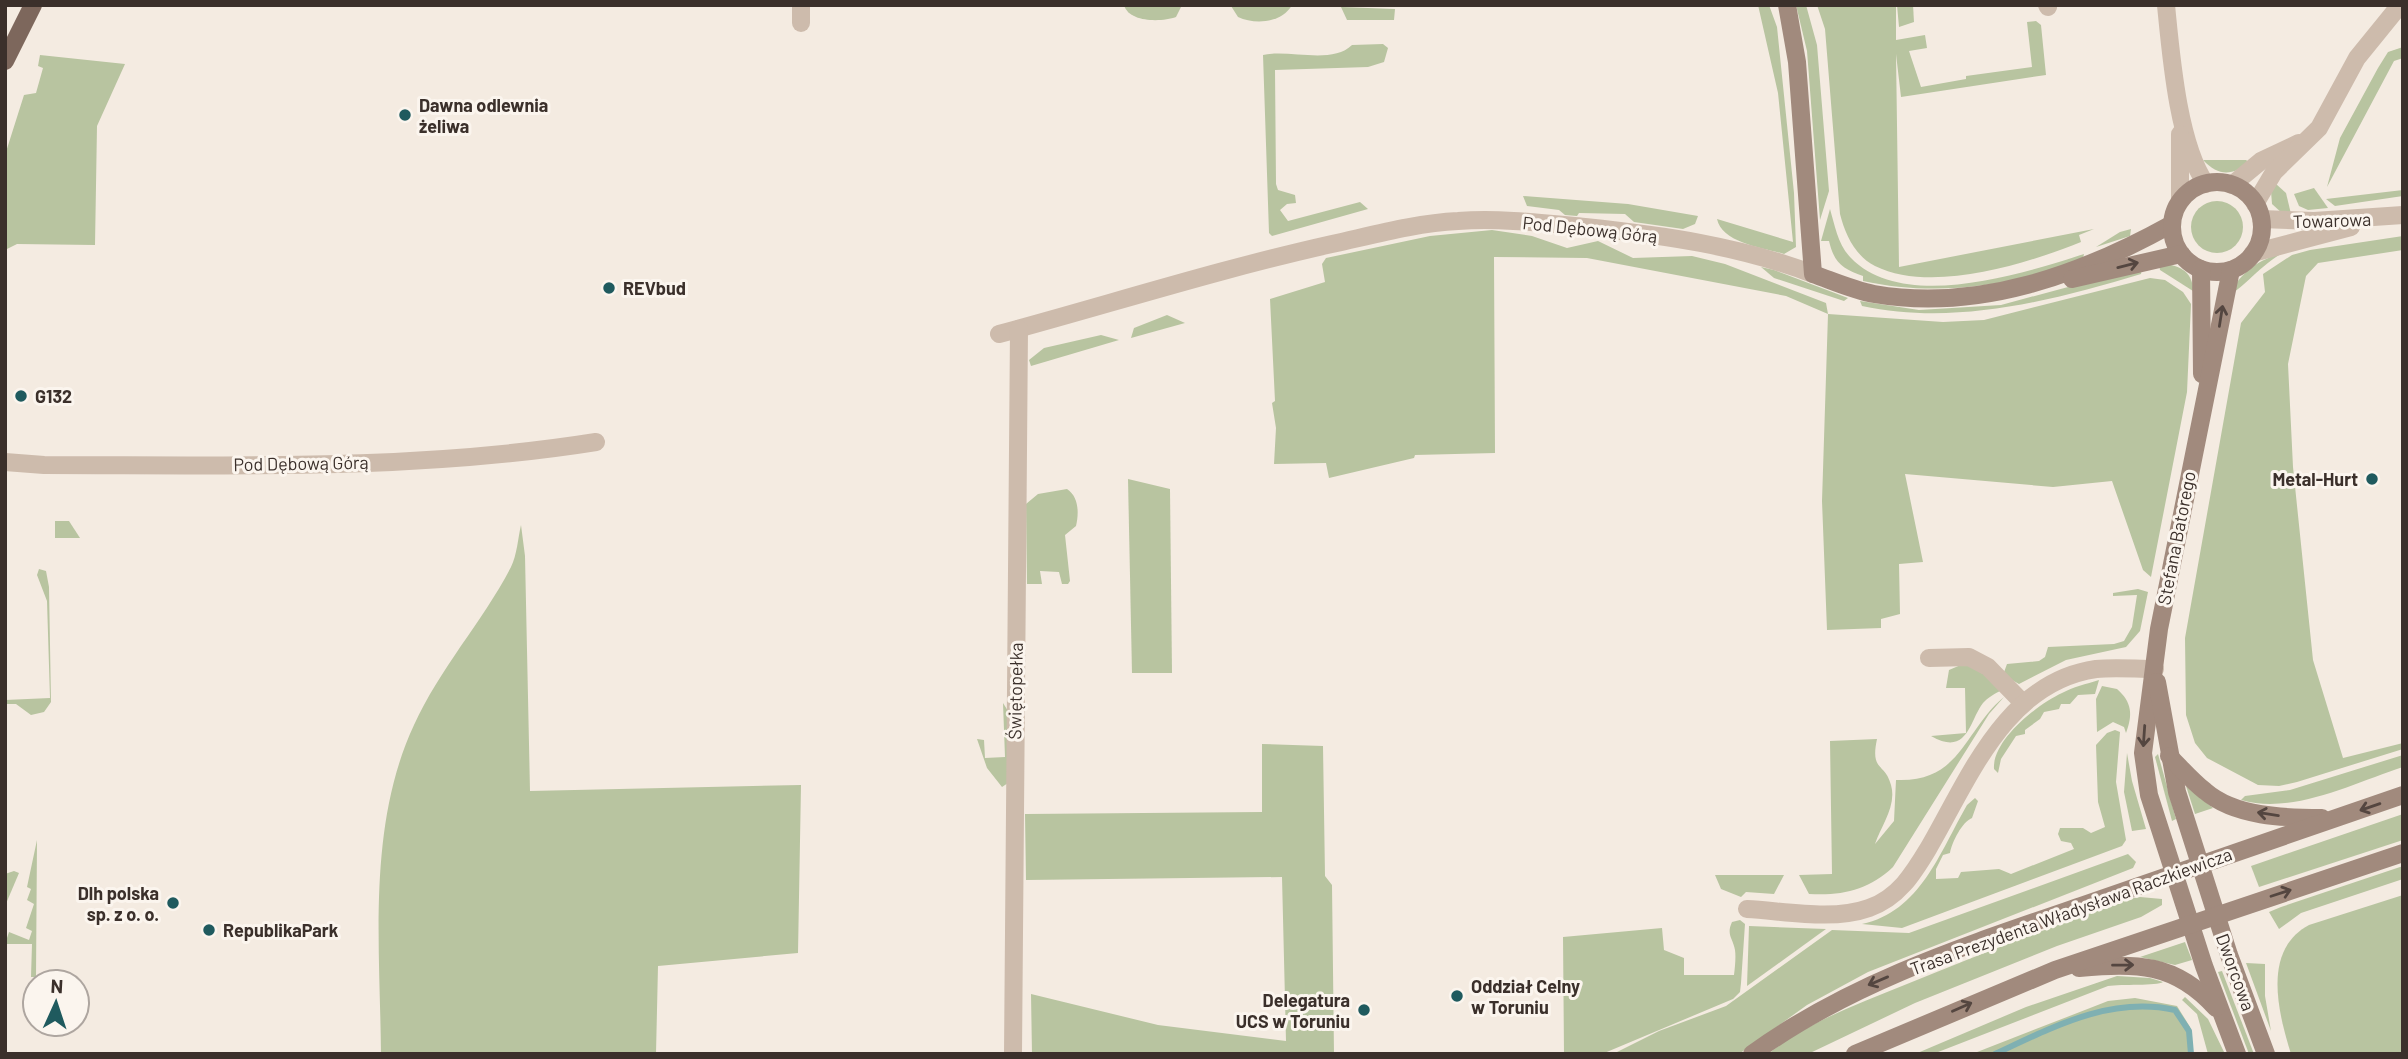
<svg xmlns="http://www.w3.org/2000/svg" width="2408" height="1059" viewBox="0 0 2408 1059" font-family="Barlow,sans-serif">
<rect width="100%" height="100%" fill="#f4ebe1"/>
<!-- green -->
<g fill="#b8c4a0">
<path d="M1124 5H1182L1176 17C1162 22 1129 23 1124 5Z"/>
<path d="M1292 5C1282 23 1255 25 1238 17L1231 6Z"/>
<path d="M1758 5H1769L1777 27 1794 193 1796 247 1784 254C1764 248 1722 243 1717 219L1793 242 1778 93Z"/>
<polygon points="1796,5 1806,5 1817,45 1829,191 1820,220 1807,51"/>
<path d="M1817 5H1896V40L1925 35 1927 48 1909 51 1921 87 1966 79V76L2032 67 2027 22 2036 21 2041 25 2046 75 1901 97 1896 54 1899 267 2094 229 2079 235 2081 242C2026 264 1932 294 1875 266 1855 256 1845 234 1840 214L1825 29Z"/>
<polygon points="1897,5 1913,5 1914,22 1899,27"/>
<polygon points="1341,7 1395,9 1394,20 1347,20"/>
<path d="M1383 44 1388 48 1384 62 1368 67 1275 70 1276 184 1278 190 1295 195 1296 203 1287 204 1280 210 1288 221 1360 202 1368 209 1272 236 1269 233 1263 55C1289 49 1332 65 1352 45Z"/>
<polygon points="2403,47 2403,58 2394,61 2327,187 2340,138 2378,68 2388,52"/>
<polygon points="40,55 125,64 97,126 95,245 17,244 5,250 5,155 24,95 36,93 43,68 38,66"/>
<path d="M2203 160H2246L2250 163C2232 175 2219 177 2203 160Z"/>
<polygon points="2276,184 2286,193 2291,214 2283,214 2272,204 2271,191"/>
<polygon points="2314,188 2328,208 2308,210 2299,206 2294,194"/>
<polygon points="2403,190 2403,196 2335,206 2326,199"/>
<polygon points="1523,196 1628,204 1698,216 1695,224 1683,229 1634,222 1625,214 1579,213 1577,216 1565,215 1559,210 1527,206"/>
<circle cx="2217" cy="227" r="26"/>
<path d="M1830 209C1835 226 1838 245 1851 258 1903 312 2022 274 2084 254L2083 258C2015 287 1935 297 1863 281V276C1843 269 1834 263 1829 241H1821Z"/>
<polygon points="2131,229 2130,236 2096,247 2120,232"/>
<polygon points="1492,230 1532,236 1567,248 1598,241 1633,258 1692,256 1725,264 1826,303 1828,314 1943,322 1984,320 2150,278 2165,280 2183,292 2191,304 2187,392 2151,577 2143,570 2112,481 2053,487 1905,474 1923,562 1899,564 1900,614 1881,619 1881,628 1827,630 1822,501 1828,314 1786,296 1587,258 1494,257 1495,453 1415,455 1414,458 1329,478 1326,463 1274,464 1276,428 1272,403 1275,401 1270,299 1325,282 1322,264 1326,258 1430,236"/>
<polygon points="2403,236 2403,250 2318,263 2306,276 2288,364 2293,467 2313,660 2343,758 2403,743 2403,749 2297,782 2279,786 2258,785 2207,758 2195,743 2186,715 2185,638 2241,323 2265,292 2263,274 2292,255 2310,250"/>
<path d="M2281 254C2265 262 2239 291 2232 293 2238 273 2262 258 2281 254Z"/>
<path d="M2159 264C2177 264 2193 270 2193 291L2160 270Z"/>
<polygon points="1761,267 1774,270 1848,298 1844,301 1774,278"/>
<path d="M2142 267 2141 274C2051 301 1956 326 1862 306L1860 301 1919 310 2001 305Z"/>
<polygon points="1167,315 1185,323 1131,338 1134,328"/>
<polygon points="1101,335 1119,340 1031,366 1029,360 1044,348"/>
<polygon points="1128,479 1170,489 1172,673 1132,673"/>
<path d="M1067 489C1079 497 1079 513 1076 526L1065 535 1070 581 1068 584H1062L1059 572 1040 571 1042 584H1027L1026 504 1038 494Z"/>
<polygon points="55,521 69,521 80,538 55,538"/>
<path d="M521 525 525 556 530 791 801 785 798 953 658 966 656 1054H381C380 945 367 826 414 725 440 668 483 621 511 567 517 555 518 538 521 525Z"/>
<polygon points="39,569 46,571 49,587 51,702 44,712 31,715 16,704 5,704 5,700 50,698 47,601 37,575"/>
<polygon points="2138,589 2148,592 2140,631 2126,647 2066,660 2019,684 2003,675 2007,664 2039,661 2045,657 2048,647 2114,644 2124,641 2132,627 2137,595 2113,596 2113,593"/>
<path d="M1963 664H1972L2002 690C1996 693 1987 698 1983 703 1969 721 1968 757 1931 736L1966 733 1965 688H1946L1949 670Z"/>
<path d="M2099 680 2095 694 2078 695 2070 704H2061L2059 709 2044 712 2040 719 2025 730V734L2016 736 2001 759 1998 773 1994 769C1992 740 2038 704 2062 693 2073 687 2086 684 2099 680Z"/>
<path d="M2102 686 2117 689C2132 702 2133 715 2126 733L2124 727 2113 722 2097 732 2096 699Z"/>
<path d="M2004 697 1989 714 1893 867C1869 890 1842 896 1809 894L1799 875 1832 874 1830 741 1877 739C1870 772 1885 762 1891 785 1897 806 1881 826 1875 844L1894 821 1896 780C1961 783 1964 730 2004 697Z"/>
<polygon points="1003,703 1008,711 1008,783 1002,787 987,768 977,739 984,740 985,758 1005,757"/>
<path d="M2115 730 2120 732 2116 782 2126 840 2122 846 1902 928 1862 924C1920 912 1940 852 1967 805L1975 798 1978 801 1972 818C1962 822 1952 842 1950 853L1943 855 1936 869V879L1958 878 1961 872 1999 869 2011 874 2074 849 2071 843 2061 841 2058 834 2060 828H2083L2091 833 2105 827 2098 802 2096 745 2107 733Z"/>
<polygon points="1262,744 1323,746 1325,876 1332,885 1334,1054 1032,1054 1031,994 1158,1025 1286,1041 1282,877 1026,880 1025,814 1262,812"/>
<polygon points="2127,753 2132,781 2146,829 2132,831 2124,792"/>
<polygon points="2158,754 2176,819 2172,821 2155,757"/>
<path d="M2403 755V767C2353 783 2294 815 2241 800L2245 796 2290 790Z"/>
<polygon points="2186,786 2213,808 2195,814"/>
<polygon points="2403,814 2403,840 2259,887 2251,866"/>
<polygon points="37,840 36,977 31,977 32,944 5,944 9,932 29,940 32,931 26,928 34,904 27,900 31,889 27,887"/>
<polygon points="2128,854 2136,862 2133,868 1868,972 1807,1005 1739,1054 1613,1054 1659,1031 1726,1006 1832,930 1909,933"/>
<polygon points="2403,866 2403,879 2301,913 2279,929 2269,912 2281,907"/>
<polygon points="14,871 19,873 5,906 5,874"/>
<polygon points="1715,875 1784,875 1774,894 1746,892 1741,897 1721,889"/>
<path d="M2403 895V1054H2291C2278 1012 2262 950 2309 925Z"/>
<path d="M2140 897 2162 899V905L2141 917 2057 946 1915 1003 1808 1054H1768C1809 1021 1858 1004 1907 984 1980 954 2054 926 2128 899Z"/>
<path d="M1740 920 1745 924 1741 983 1740 992 1733 999 1602 1054H1564L1563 937 1662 928 1664 950 1684 958V975H1734C1735 967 1736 957 1735 950 1733 938 1726 935 1732 922Z"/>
<polygon points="1749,926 1826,929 1747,986"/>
<polygon points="2185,942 2192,960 2175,965 2140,957"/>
<polygon points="2246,963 2265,964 2265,996 2271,1031"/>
<polygon points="2222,971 2254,1054 2249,1054 2218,972"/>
<path d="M2117 976 2150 978 2163 982C2157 986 2121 984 2108 986L1933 1054H1915L2026 1007Z"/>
<polygon points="2185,997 2208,1019 2225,1054 2208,1054 2197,1014 2182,1000"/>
<polygon points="2135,998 2177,1006 2190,1027 2193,1054 1972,1054 2108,1001"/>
</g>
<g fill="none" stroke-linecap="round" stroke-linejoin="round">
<!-- stream -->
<path stroke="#7fb0b2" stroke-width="6" d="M1995 1054C2053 1027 2110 996 2175 1010L2189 1031 2191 1054"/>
<!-- street -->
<g stroke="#cdbbac" stroke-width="18">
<polyline points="2047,5 2048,7"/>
<path d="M2166 5C2171 55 2178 144 2206 184"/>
<polyline points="801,23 801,5"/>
<polyline points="2232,185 2261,161 2299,143"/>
<polyline points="2180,202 2180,134"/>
<polyline points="2255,204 2274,172 2319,128 2357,58 2400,5"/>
<polyline points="2261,219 2314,221 2403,215"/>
<polyline points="2253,253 2351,227"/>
<path d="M999 334C1110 304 1220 269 1332 244 1373 235 1416 223 1458 221 1500 218 1542 223 1585 227 1662 235 1740 246 1813 274"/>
<path d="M5 462 44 465C227 465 414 471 596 442"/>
<polyline points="1929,658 1969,657 1988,667 2023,703"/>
<path d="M1747 909C1785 911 1833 921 1869 908 1898 898 1913 874 1928 849 1969 779 2005 682 2096 669 2115 667 2135 669 2155 669"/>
<polyline points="1013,1054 1019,329"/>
</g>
<!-- secondary -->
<g stroke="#a18a7d" stroke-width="18">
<path d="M1787 5 1797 62 1813 274C1833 281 1853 290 1874 294 1979 312 2082 274 2172 224"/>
<circle cx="2217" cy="227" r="45"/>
<polyline points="2201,269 2202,374"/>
<polyline points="2231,270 2159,629 2143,753 2149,795 2204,966 2237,1054"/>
<polyline points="2072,279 2181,254"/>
<polyline points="2157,682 2177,792 2229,955 2266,1054"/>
<path d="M2169 756C2181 768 2192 781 2205 791 2235 817 2285 818 2322 818"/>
<path d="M2079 968C2136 963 2175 962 2216 1008"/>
<path d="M1752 1054C1851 982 1967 945 2081 906 2188 869 2295 832 2403 795"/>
<polyline points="1855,1054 2055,970 2403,853"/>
</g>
<!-- primary -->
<polyline stroke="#7d675c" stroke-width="18" points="5,61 33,5"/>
</g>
<!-- one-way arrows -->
<defs><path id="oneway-shaft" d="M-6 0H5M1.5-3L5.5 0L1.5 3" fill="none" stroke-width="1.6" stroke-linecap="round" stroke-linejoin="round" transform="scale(1.75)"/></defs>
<g stroke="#544640">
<use href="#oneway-shaft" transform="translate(2128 265) rotate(-14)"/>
<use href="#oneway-shaft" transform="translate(2221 316) rotate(-81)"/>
<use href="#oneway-shaft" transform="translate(2144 736) rotate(94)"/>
<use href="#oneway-shaft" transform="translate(2370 807) rotate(161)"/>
<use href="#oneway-shaft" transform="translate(2268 814) rotate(-171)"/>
<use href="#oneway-shaft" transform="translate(2281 893) rotate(-18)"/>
<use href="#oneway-shaft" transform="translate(2123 965) rotate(-1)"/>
<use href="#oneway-shaft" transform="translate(1878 981) rotate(157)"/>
<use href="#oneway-shaft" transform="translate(1962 1007) rotate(-24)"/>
</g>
<!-- markers -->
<g fill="#1f5a5e" stroke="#fbf5ee" stroke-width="2.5">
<circle cx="405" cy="115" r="7"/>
<circle cx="609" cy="288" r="7"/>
<circle cx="21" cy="396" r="7"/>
<circle cx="2372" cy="479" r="7"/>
<circle cx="173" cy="903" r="7"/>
<circle cx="209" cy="930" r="7"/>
<circle cx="1457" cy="996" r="7"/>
<circle cx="1364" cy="1010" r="7"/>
</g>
<g text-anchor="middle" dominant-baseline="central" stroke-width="6" stroke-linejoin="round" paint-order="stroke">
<!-- poi labels -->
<g font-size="18" font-weight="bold" fill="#3b302b" stroke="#fbf5ee" text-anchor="start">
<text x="419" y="105">Dawna odlewnia<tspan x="419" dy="21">żeliwa</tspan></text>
<text x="623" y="288">REVbud</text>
<text x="35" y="396">G132</text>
<text x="2358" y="479" text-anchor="end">Metal-Hurt</text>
<text x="159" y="893" text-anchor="end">Dlh polska<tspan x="159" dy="21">sp. z o. o.</tspan></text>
<text x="223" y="930">RepublikaPark</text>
<text x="1471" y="986">Oddział Celny<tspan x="1471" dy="21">w Toruniu</tspan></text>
<text x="1350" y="1000" text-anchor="end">Delegatura<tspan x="1350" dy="21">UCS w Toruniu</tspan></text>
</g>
<!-- street labels -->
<g font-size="18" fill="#3b302b" stroke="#fbf5ee">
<text transform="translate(2332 220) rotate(-2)">Towarowa</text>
<text transform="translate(1590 229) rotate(6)">Pod Dębową Górą</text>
<text transform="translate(301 463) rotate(-1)">Pod Dębową Górą</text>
<text transform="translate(2176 538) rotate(-79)">Stefana Batorego</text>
<text transform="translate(1015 691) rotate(-89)">Świętopełka</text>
<text transform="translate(2071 911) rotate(-20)">Trasa Prezydenta Władysława Raczkiewicza</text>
<text transform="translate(2236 972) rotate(70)">Dworcowa</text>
</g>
</g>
<!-- border -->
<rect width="2408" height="1059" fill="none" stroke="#3b302b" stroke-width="14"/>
<!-- north arrow -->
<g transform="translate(56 1003) rotate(3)"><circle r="33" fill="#fbf5ee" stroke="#aea6a0" stroke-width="2"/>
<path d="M0-5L12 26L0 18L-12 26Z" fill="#1f5a5e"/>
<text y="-10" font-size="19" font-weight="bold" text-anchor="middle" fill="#3b302b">N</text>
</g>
</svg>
